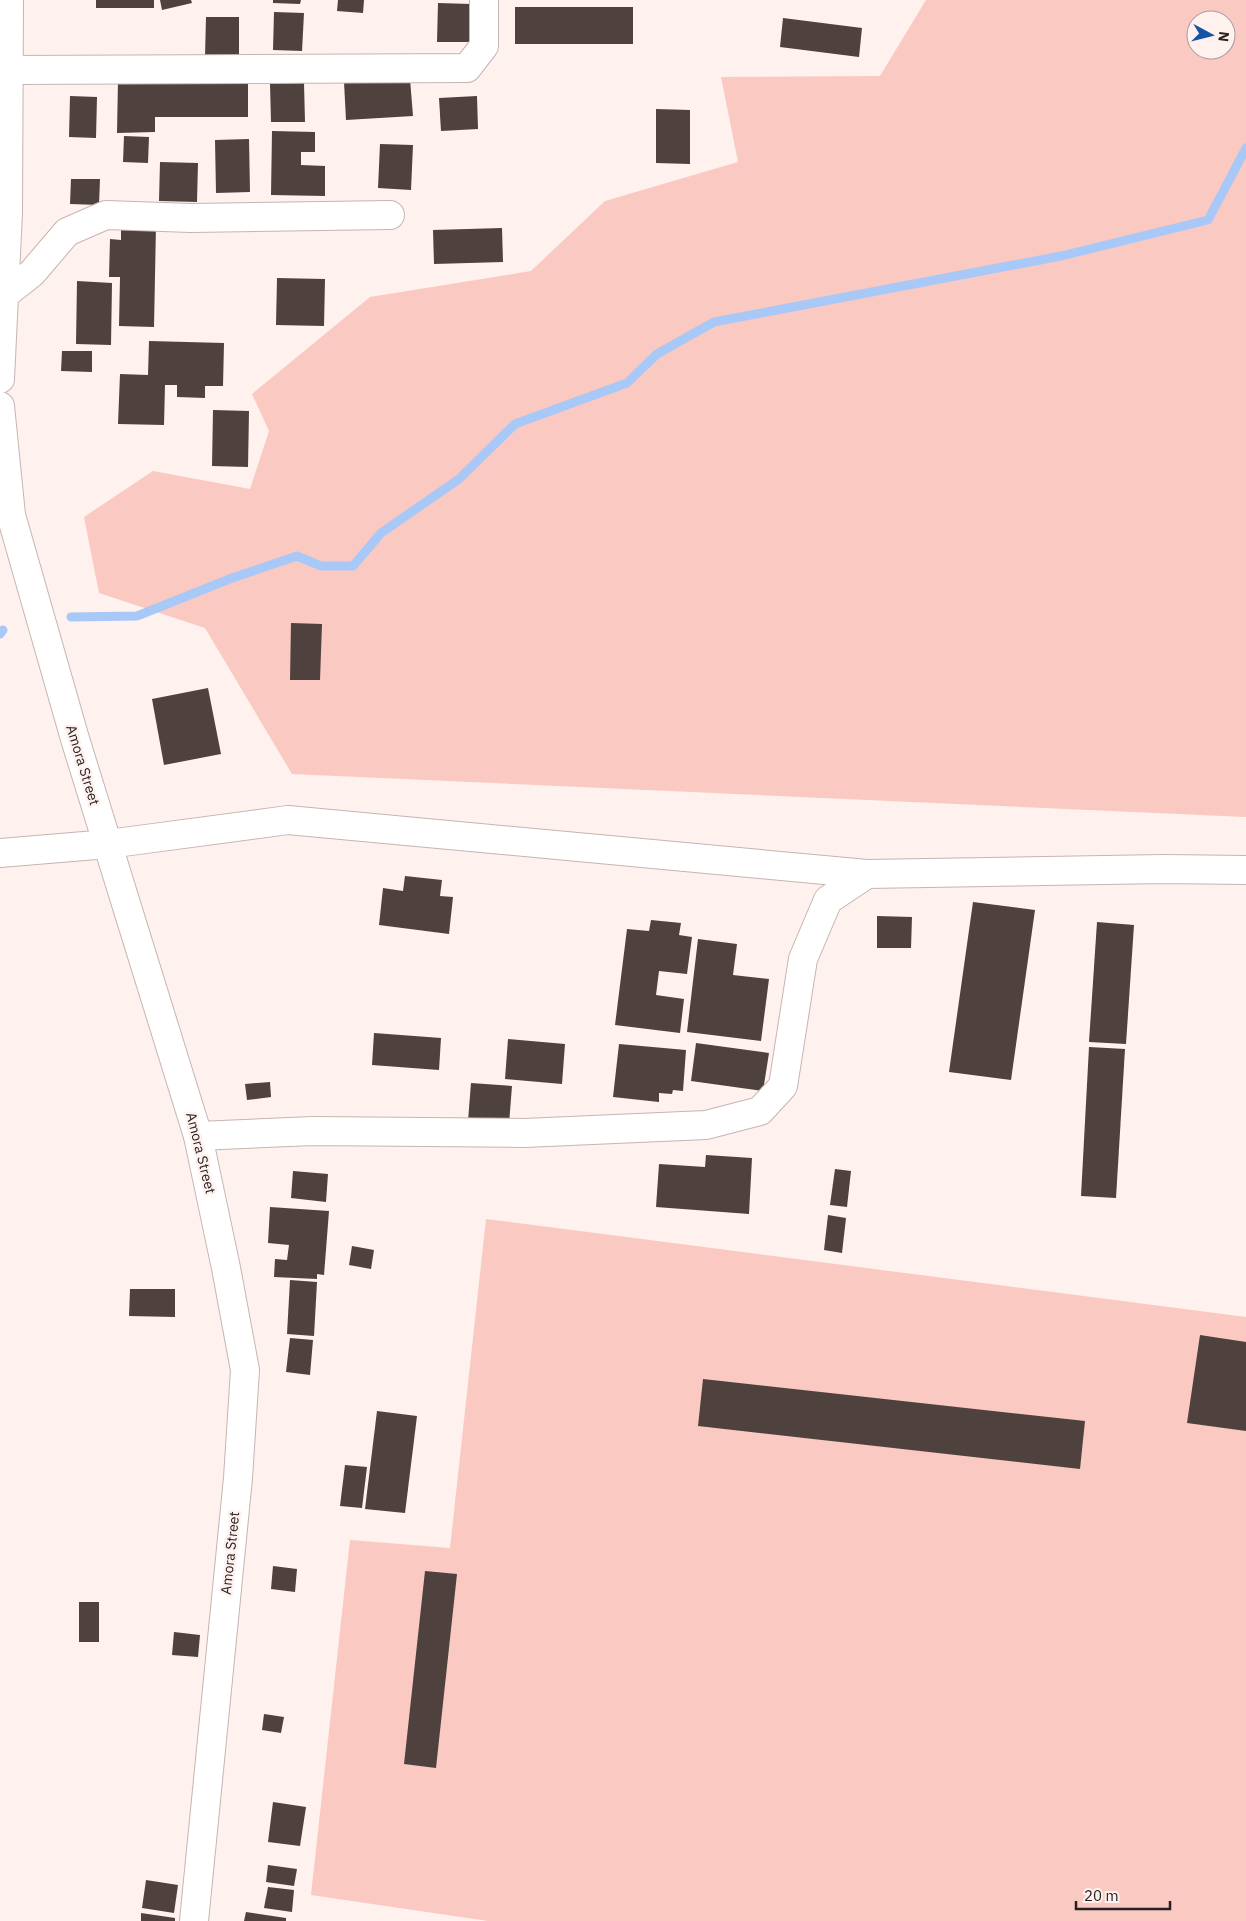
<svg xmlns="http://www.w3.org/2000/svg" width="1246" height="1921" viewBox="0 0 1246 1921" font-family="'IBM Plex Sans',sans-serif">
<rect width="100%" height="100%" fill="#fef1ee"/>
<!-- green -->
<g fill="#fac9c1" fill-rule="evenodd">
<path d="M926 0H1246V817L292 774 205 628 99 593 84 517 153 471 250 489 269 431 252 394 370 297 531 271 605 201 738 162 721 77 880 76ZM1196 20H1226V50H1196Z"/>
<polygon points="486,1219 1246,1317 1246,1921 488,1921 311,1895 350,1540 450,1548"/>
</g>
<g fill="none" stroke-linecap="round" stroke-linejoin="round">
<!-- stream -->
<g stroke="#a8c9f7" stroke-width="9">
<polyline points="71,617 137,616 232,578 297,556 321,566 353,566 381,533 459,479 515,424 627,383 657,354 714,322 1061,256 1208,220 1246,148"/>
<polyline points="0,634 3,630"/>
</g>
</g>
<!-- building -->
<g fill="#4e413e">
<rect x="96" y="0" width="58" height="8"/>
<polygon points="160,0 191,0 192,3 162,10"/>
<polygon points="273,0 301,0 300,4 273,3"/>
<polygon points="338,0 364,0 363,13 337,11"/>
<polygon points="438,3 471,4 470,42 437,42"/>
<rect x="515" y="7" width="118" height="37"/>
<polygon points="274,12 304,13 302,51 273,50"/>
<polygon points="206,17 239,17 239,58 205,57"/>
<polygon points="783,18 862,28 859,57 780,47"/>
<polygon points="248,79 248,117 155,117 155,132 117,133 118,80"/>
<polygon points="410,79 413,116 346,120 344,82"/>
<polygon points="304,83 305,122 271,122 270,84"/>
<polygon points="70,96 97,97 96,138 69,137"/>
<polygon points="477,96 478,129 441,131 439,98"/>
<polygon points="656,109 690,110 690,164 656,163"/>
<polygon points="272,131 315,132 315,152 301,152 301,165 325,166 325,196 271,195"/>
<polygon points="124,136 149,137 148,163 123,162"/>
<polygon points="249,139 250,192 216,193 215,140"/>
<polygon points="380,144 413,145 411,190 378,188"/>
<polygon points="160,162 198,163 197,202 159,201"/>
<polygon points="71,179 100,179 99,205 70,204"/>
<polygon points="121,224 156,225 154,327 119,326 120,277 109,277 110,239 121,240"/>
<polygon points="502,228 503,262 434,264 433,230"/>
<polygon points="277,278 325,279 324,326 276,325"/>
<polygon points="77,281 112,283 111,345 76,344"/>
<polygon points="149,341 224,343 223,386 205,386 205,398 177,397 177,385 165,385 164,425 118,424 120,374 148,375"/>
<polygon points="62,351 92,351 92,372 61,371"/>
<polygon points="213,410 249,411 248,467 212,466"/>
<polygon points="291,623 322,624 320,680 290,680"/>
<polygon points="208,688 221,754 164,765 152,699"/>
<polygon points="405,876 442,880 440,896 453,897 449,934 379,925 383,888 403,891"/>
<polygon points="973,902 1035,910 1011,1080 949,1072"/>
<polygon points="877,916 912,917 911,948 877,948"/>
<polygon points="651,920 681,923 679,935 692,937 687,974 659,971 656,995 684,999 680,1033 615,1025 627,929 649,931"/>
<polygon points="1097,922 1134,925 1126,1044 1089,1042"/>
<polygon points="698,939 737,944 733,975 769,979 761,1041 687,1032"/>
<polygon points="374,1033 441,1038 439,1070 372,1065"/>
<polygon points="508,1039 565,1044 562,1084 505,1079"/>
<polygon points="696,1043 769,1053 763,1091 691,1081"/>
<polygon points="619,1044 686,1050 683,1091 673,1090 672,1094 659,1093 659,1102 613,1097"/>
<polygon points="1089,1047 1125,1049 1116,1198 1081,1196"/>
<polygon points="270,1082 271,1097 247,1100 245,1084"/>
<polygon points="471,1083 512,1086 509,1124 468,1121"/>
<polygon points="706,1155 752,1158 749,1214 656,1207 659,1164 705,1167"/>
<polygon points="835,1169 851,1171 847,1207 830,1205"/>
<polygon points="293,1171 328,1174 326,1202 291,1198"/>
<polygon points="270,1207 329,1211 324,1275 317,1274 317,1279 274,1277 275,1259 287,1260 289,1245 268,1243"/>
<polygon points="828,1215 846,1218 842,1253 824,1250"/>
<polygon points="352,1246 374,1250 371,1269 349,1265"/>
<polygon points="290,1280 317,1282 314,1336 287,1334"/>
<polygon points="130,1289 175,1289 175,1317 129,1316"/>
<polygon points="1200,1335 1246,1342 1246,1431 1187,1423"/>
<polygon points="290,1338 313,1340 310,1375 286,1372"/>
<polygon points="703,1379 1085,1421 1080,1469 698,1426"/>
<polygon points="377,1411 417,1416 405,1513 365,1509"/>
<polygon points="345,1465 367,1467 362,1508 340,1506"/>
<polygon points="273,1566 297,1569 295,1592 271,1589"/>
<polygon points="425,1571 457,1574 436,1768 404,1764"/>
<rect x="79" y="1602" width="20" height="40"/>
<polygon points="174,1632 200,1635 198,1657 172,1655"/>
<polygon points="264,1714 284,1717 281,1733 262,1730"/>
<polygon points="273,1802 306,1807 300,1846 268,1842"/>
<polygon points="268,1865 297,1869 294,1886 266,1882"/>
<polygon points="146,1880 178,1885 174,1913 142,1908"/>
<polygon points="268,1887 294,1890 292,1912 264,1908"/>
<polygon points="246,1912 286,1918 286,1921 244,1921"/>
<polygon points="141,1913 175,1918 175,1921 141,1921"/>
</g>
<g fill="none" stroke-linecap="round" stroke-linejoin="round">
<defs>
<g id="minor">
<polyline points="8,70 467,68 484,46 484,0"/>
<polyline points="4,295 32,273 67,232 106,215 191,218 390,215"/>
<polyline points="0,379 8,212 9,0"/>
<polyline points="0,406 11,515 75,739 198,1136 226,1268 245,1370 238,1478 194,1921"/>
<polyline points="0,853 108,844 288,820 867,874"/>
<polyline points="198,1136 313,1131 524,1133 706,1125 760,1111 783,1086 803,959 828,900 867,874 1163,869 1246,870"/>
</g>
</defs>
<!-- minor casing -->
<use href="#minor" stroke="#c5b5b2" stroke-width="30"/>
<!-- minor -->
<use href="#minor" stroke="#fff" stroke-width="28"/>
</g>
<g text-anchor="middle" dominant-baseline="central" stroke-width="5" stroke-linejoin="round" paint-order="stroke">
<!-- street labels -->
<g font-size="14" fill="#26201f" stroke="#fef1ee">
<text transform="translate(83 765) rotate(73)">Amora Street</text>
<text transform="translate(201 1153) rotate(76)">Amora Street</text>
<text transform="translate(230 1553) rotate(-84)">Amora Street</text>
</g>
</g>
<!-- north arrow -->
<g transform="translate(1211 35) rotate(97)"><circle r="24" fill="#fef1ee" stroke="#a89d9b"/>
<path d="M0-4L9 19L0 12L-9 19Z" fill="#1555a5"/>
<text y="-8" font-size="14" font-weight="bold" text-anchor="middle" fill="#26201f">N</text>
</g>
<!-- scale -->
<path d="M1076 1901v8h94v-8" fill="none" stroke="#26201f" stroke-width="2.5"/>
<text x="1084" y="1901" font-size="15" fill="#26201f" stroke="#fef1ee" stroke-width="4" paint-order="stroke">20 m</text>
</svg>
